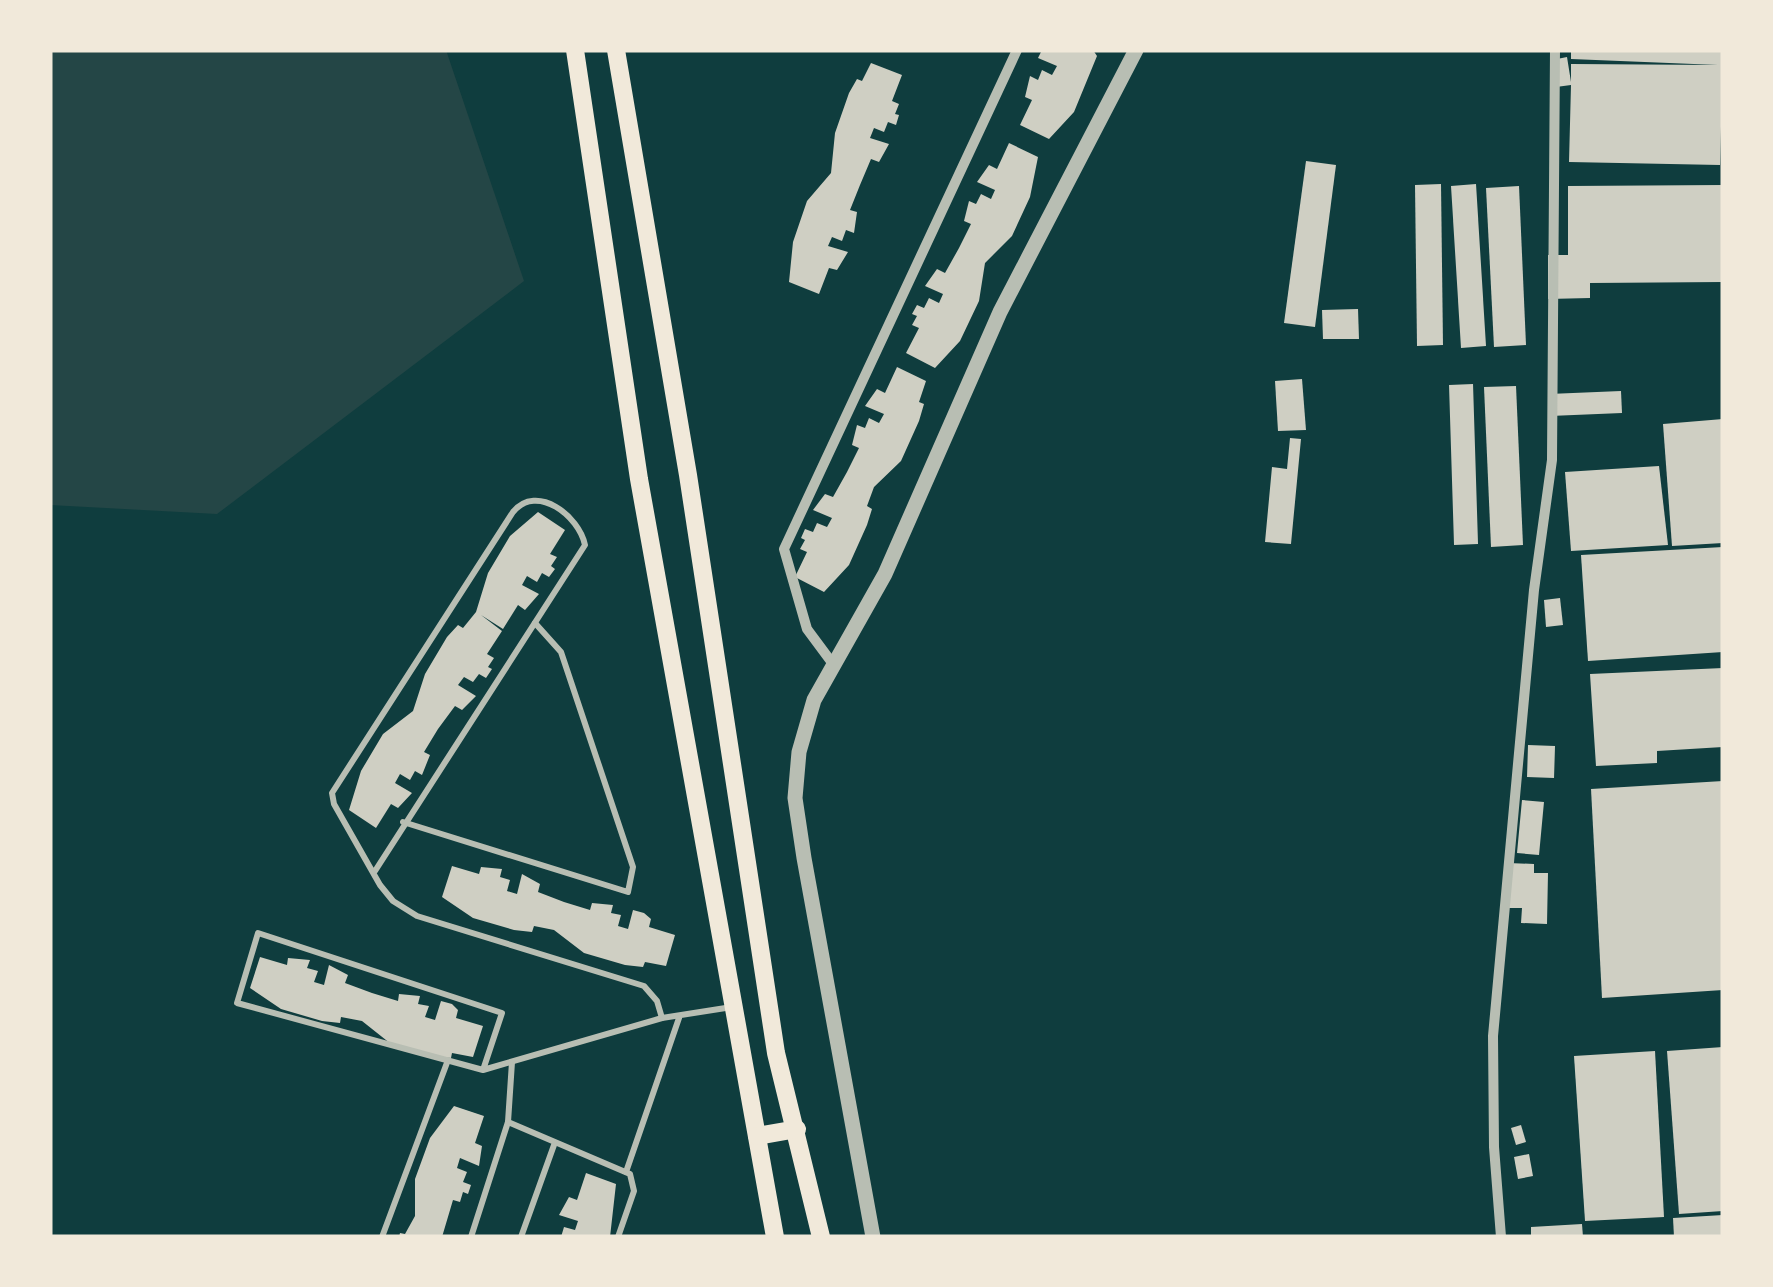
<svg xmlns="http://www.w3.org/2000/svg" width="1773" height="1287" viewBox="0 0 1773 1287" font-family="Merriweather,serif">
<rect width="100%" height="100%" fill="#0f3d3e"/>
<!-- green -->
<polygon fill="#244646" points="50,50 446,50 524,281 217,514 50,505"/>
<!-- building -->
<g fill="#cfcfc3">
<polygon points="1042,50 1093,50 1097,56 1074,112 1049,139 1020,125 1032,100 1025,97 1030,76 1038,80 1042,70 1052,75 1057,66 1038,58"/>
<polygon points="1571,50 1723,50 1720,165 1569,162 1571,85 1556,87 1552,60 1567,57 1571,82 1571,64 1718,65 1571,59"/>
<polygon points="871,63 902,75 892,101 899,104 895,114 899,115 896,125 888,122 884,132 874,128 870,138 889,144 879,162 871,159 860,185 850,210 857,212 854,233 846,230 842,241 832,237 828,246 848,252 837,270 829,268 819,294 789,282 793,242 807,201 831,173 835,133 849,93 857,79 862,81"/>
<polygon points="1009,143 1038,157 1030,197 1012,236 985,263 979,301 960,341 935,368 906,353 919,328 912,325 917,316 912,314 917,305 924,308 929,298 939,303 943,294 925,286 937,269 945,273 959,248 971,224 964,221 969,201 976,204 981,194 991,199 995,190 977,182 989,165 997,169"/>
<polygon points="1306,161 1336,165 1315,327 1284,323"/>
<polygon points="1441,184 1443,345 1417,346 1415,185"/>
<polygon points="1476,184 1486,346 1461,348 1451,186"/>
<polygon points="1723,185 1723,282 1590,283 1590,298 1548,299 1548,255 1568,255 1568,186"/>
<polygon points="1519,186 1526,345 1494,347 1486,188"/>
<polygon points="1358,309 1359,339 1323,339 1322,310"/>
<polygon points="897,367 926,381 919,402 924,404 919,421 901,461 874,487 867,506 872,509 867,525 849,565 824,592 795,577 807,552 800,549 805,540 801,538 805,529 813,532 817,523 827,527 832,518 813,510 825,494 833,497 847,472 859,448 852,445 857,425 865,428 869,418 879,423 884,414 865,406 877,389 885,393"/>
<polygon points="1302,379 1306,430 1278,431 1275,381"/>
<polygon points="1473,384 1478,544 1454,545 1449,385"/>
<polygon points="1516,386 1523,545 1491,547 1484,387"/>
<polygon points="1621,391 1622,413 1550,416 1549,394"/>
<polygon points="1723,419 1723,543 1672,546 1663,424"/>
<polygon points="1290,438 1301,439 1291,544 1265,542 1272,467 1287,469"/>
<polygon points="1659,466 1668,545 1571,551 1565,472"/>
<polygon points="538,512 565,530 550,554 557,557 551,566 555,569 549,577 542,573 537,582 527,576 522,585 539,594 525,610 518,605 503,629 481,615 502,631 487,654 494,658 488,667 492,669 486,678 479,674 473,682 464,677 458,685 476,696 462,710 455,706 438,729 424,752 430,755 422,775 415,771 410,780 400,774 395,783 412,793 398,808 391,804 376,828 349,810 361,771 383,734 413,711 425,674 447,637 458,625 463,628 476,612 488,573 510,536"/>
<polygon points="1723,547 1723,652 1588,661 1581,555"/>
<polygon points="1560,598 1563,625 1546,627 1544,600"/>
<polygon points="1723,668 1723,747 1657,751 1657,763 1596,766 1590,674"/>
<polygon points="1528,745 1555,746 1554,778 1527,777"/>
<polygon points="1723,781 1723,990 1602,998 1591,789"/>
<polygon points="1522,800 1544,802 1539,855 1517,853"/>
<polygon points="1508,863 1534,864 1534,873 1548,873 1547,924 1521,923 1522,908 1508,908"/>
<polygon points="452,866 479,874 481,867 502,869 500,877 510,880 507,891 517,894 522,874 540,884 538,892 564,902 590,910 592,903 613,905 611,913 621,915 618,926 628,929 633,910 644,913 651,919 649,927 675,935 666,966 645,962 643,967 625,965 584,953 554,930 534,926 532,932 514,930 473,918 442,897"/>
<polygon points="260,957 287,965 288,958 310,960 307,968 318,971 314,982 324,985 329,965 348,975 345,983 372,993 398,1001 399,994 420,996 418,1004 429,1006 425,1017 435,1020 441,1001 452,1004 458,1010 456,1018 483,1026 473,1057 452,1053 451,1058 433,1056 391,1044 362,1021 341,1017 340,1023 322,1021 281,1009 250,988"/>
<polygon points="1723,1047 1723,1211 1679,1214 1667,1051"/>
<polygon points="1655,1051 1664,1217 1585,1221 1574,1056"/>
<polygon points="454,1106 484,1116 475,1143 482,1146 479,1166 460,1158 457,1168 467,1172 463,1182 471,1185 468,1194 463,1192 460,1202 453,1200 442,1237 399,1237 400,1233 405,1234 415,1216 415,1179 430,1138"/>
<polygon points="1521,1125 1526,1142 1516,1145 1511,1128"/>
<polygon points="1529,1154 1533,1176 1518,1179 1514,1157"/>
<polygon points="586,1173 616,1184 610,1237 561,1237 564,1227 575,1230 578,1221 559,1215 569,1197 577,1200"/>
<polygon points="1723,1215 1723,1237 1674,1237 1673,1218"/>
<polygon points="1582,1224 1583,1237 1531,1237 1531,1227"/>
</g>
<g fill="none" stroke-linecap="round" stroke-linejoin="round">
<!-- service -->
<g stroke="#b8beb3" stroke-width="6">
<polyline points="403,822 628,892 633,867 561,652 535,623"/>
<path d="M375 871 585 545C579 516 537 483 513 512L332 793 334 804 380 885 393 901 417 916 644 986 657 1001 662 1018"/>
<polyline points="483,1070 502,1013 258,933 237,1003 483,1070 662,1018 732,1007"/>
<polyline points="508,1122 630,1174 634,1191 618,1237"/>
<polyline points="626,1172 679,1018"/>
<polyline points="382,1237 448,1060"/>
<polyline points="471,1237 508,1122 512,1062"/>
<polyline points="521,1237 554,1145"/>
</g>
<!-- minor -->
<g stroke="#b8beb3" stroke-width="10">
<polyline points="833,664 807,629 784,549 1017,50"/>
<polyline points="1501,1237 1494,1147 1493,1036 1534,590 1552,460 1555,50"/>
</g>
<!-- tertiary -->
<polyline stroke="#b8beb3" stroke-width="15" points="873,1237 804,858 795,798 799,752 814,700 885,574 1000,312 1136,50"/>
<!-- secondary -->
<g stroke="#f1e9da" stroke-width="18">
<polyline points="575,50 639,479 775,1237"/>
<polyline points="616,50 688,475 776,1053 821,1237"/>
<polyline points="757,1136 797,1129"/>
</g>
</g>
<!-- border -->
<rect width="1773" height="1287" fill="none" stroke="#f1e9da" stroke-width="105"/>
</svg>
